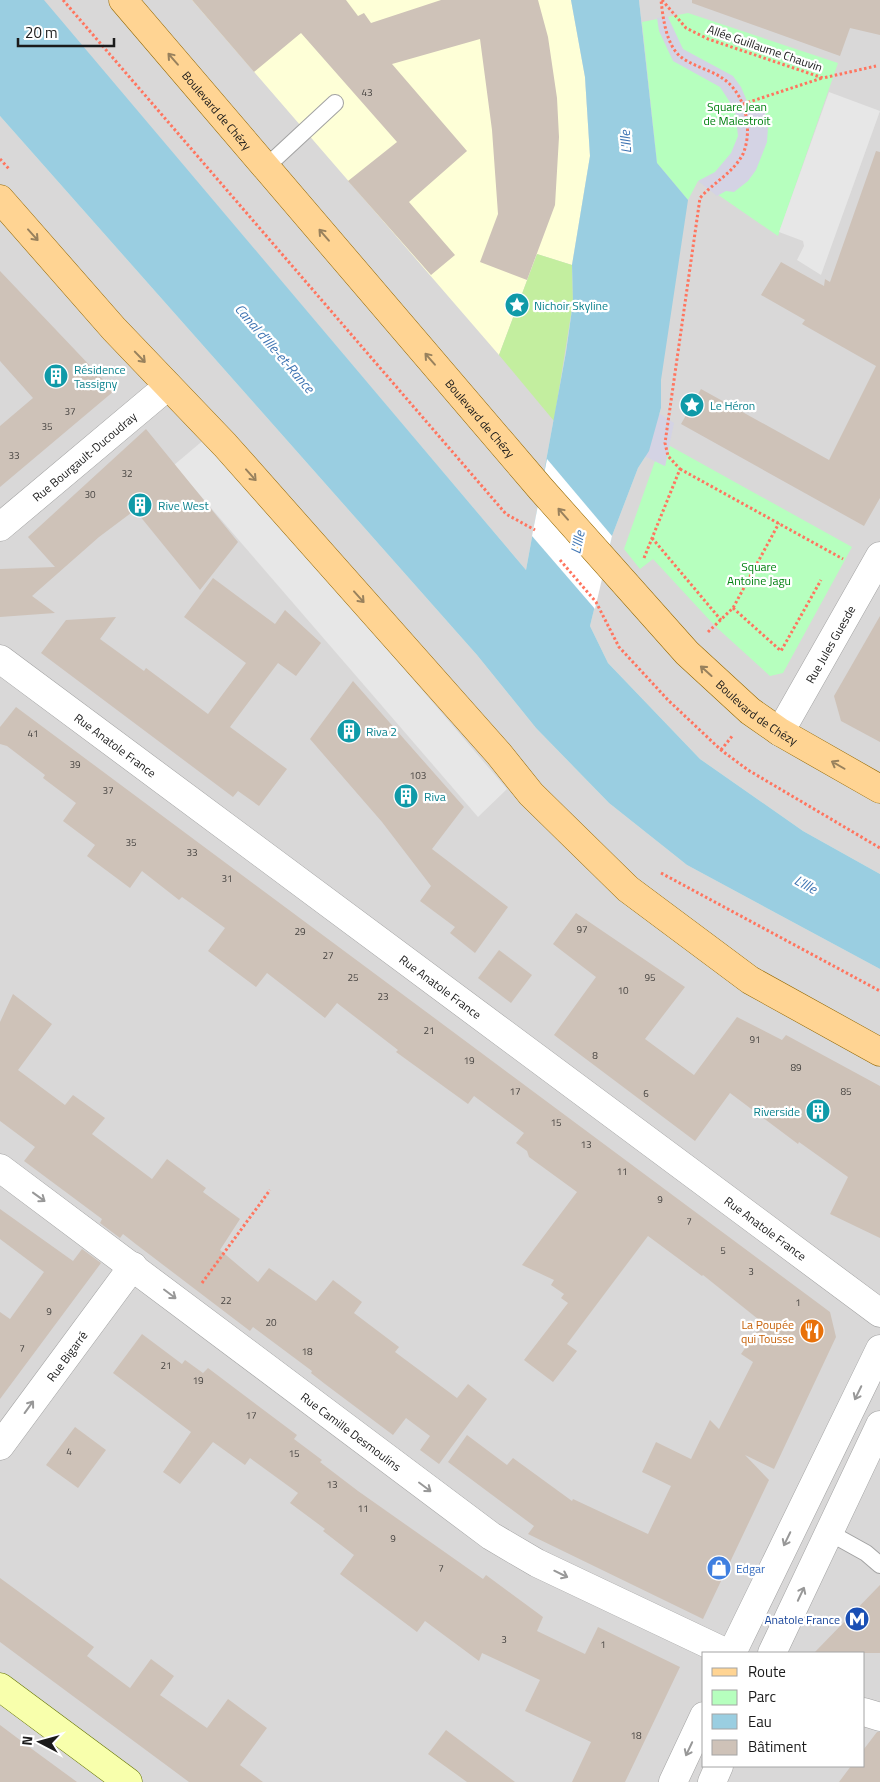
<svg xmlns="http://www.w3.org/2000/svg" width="880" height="1782" viewBox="0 0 880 1782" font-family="'Titillium Web',sans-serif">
<rect width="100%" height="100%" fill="#eeeadf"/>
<!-- residential -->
<g fill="#d9d8d8" fill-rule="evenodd">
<polygon points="43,0 571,0 585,77 590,156 572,265 573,302 566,352 526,570"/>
<polygon points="639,0 880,0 880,874 803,831 700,759 608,663 590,626 612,536 638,468 649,451 661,408 657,163"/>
<path d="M0 116 477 655 536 728 609 803 687 865 880 969V1782H0ZM704 1653H864V1766H704Z"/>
</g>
<!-- education -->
<polygon fill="#feffd7" points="192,0 571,0 585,77 590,156 572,265 537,254 499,355"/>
<!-- grass -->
<polygon fill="#c3ee9f" points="537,254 572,265 573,302 554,421 499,355"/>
<!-- park -->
<g fill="#b6ffbe">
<polygon points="688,13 838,63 778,236 698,181 688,200 657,163 642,22"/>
<polygon points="670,446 852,547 783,673 770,676 715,626 653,559 640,569 624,549 655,461 665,466"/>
</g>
<!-- parking -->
<g fill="#e7e7e7">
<polygon points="829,92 880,111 821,275 797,260 804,246 803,241 779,232"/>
<polygon points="206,438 507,789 478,817 174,465"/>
</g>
<!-- plaza -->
<g fill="#d4d3e4">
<polygon points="668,17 683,49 733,76 741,87 750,108 763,103 768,127 767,142 756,170 748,181 734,192 726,191 717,196 698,181 715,172 731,153 738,136 735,110 720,87 673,61 659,31 657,18"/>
<polygon points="655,411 674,423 665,466 642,455"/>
</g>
<!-- water -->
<polygon fill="#9acee1" points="0,0 44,0 526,570 566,352 573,302 572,265 590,156 585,77 571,0 639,0 657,163 688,200 661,380 661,408 649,451 638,468 612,536 590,626 608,663 700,759 803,831 880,874 880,969 687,865 609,803 536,728 477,655 0,116"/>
<!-- pier -->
<polygon fill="#fff" points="547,459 612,536 595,609 532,536"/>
<!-- building -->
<g fill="#cec2b8">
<polygon points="192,0 346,0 358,16 364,13 371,23 441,0 538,0 548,37 557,98 559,137 555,205 527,280 480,262 498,214 492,130 480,39 392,64 467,151 409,202 455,255 431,275 348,181 397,142 301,33 254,72"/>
<polygon points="692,0 880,0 880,35 850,28 840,56 692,3"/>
<polygon points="876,151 880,152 880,498 864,526 681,424 701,389 829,460 876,366 802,324 805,320 761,295 781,262 824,286 825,279 830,282"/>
<polygon points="0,271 114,391 0,487 0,426 33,398 0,361"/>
<polygon points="146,429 238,542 200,590 135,510 99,537 32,596 55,613 0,617 0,569 55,567 28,537"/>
<polygon points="213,578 275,624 285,610 321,643 296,676 278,663 230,727 287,769 259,806 238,791 233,797 41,653 66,620 116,617 100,639 144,671 146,668 208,714 246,663 184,617"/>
<polygon points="880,616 880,742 841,721 834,696"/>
<polygon points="353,681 464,807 432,849 508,907 475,953 450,933 455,927 420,901 431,886 382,822 310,739"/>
<polygon points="16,707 830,1312 836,1337 774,1469 745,1455 769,1480 703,1619 528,1534 534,1526 448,1462 467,1435 507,1465 513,1458 572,1501 573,1499 648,1534 671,1486 642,1472 656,1442 691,1459 710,1420 719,1429 753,1362 741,1354 763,1323 703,1275 702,1276 648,1236 567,1344 577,1351 553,1382 524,1360 568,1303 561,1298 564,1294 551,1285 554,1280 522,1265 577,1192 529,1157 527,1151 516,1143 524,1133 474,1096 468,1104 396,1052 398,1050 337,1003 325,1018 267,973 256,987 208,951 225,928 182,897 179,900 142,871 130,888 87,856 95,845 63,821 76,803 43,778 45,775 7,746 0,744 0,727"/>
<polygon points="576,913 685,987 645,1039 694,1075 737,1017 782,1040 786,1035 880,1086 880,1238 830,1214 848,1177 799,1142 798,1144 730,1093 695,1141 554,1035 596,977 553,944"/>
<polygon points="499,950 532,975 511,1003 478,978"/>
<polygon points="13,994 52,1024 18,1070 65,1105 73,1095 105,1118 92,1134 152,1179 167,1159 206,1188 203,1192 240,1219 220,1250 258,1282 269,1268 316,1301 333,1280 362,1302 354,1313 399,1347 395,1352 457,1398 468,1384 487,1399 439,1464 420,1450 430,1436 406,1418 393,1435 325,1384 311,1373 312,1371 253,1327 250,1331 137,1245 123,1234 120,1238 100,1223 102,1219 24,1161 35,1147 0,1121 0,1022"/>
<polygon points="0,1209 73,1261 82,1249 101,1263 0,1399 0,1312 10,1319 44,1272 0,1239"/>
<polygon points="142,1334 182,1364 185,1360 203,1373 208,1368 297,1435 294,1439 322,1460 320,1462 358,1491 483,1579 486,1575 543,1617 537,1631 585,1654 598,1627 680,1667 625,1782 572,1782 591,1742 525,1711 540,1680 482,1653 479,1661 425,1621 417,1632 340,1574 354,1555 323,1531 325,1529 290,1503 298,1493 250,1458 245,1465 213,1442 180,1484 163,1472 191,1432 113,1373"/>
<polygon points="75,1427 106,1450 78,1488 46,1465"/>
<polygon points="0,1578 94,1647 87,1656 130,1688 151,1659 174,1676 160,1695 207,1728 228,1699 267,1728 240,1765 263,1782 189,1782 0,1642"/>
<polygon points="880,1585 880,1653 814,1653"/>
<polygon points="0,1725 36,1752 77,1782 0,1782"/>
<polygon points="446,1730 515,1782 467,1782 428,1754"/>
<polygon points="877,1732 880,1732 880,1782 839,1782 851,1766 864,1766 864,1749"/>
</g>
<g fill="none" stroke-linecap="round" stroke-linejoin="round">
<defs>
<g id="service">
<polyline points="266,167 335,103"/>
<polyline points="830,1533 866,1553 880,1565"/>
</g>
<g id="minor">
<path id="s1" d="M0 527 168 386"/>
<path id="s2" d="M0 659 880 1313"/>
<path id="s3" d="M780 732 880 556"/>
<path id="s4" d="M0 1168 491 1536 537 1563 727 1653"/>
<path id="s5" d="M0 1446 133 1266"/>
<polyline points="864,1712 880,1717"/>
</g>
<g id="tertiary">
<polyline points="732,1653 880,1349"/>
<polyline points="772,1653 880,1425"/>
<polyline points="673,1782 704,1716"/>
<polyline points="712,1782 719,1766"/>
</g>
<polyline id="secondary" points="0,1687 128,1782"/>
<g id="primary">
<path id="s6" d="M123 0 541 489 687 653 750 711 780 732 880 789"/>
<polyline points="0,199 114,329 225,445 499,754 531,794 628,889 750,980 880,1052"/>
</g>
</defs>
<!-- service casing -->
<use href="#service" stroke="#a2a2a2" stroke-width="18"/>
<!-- minor casing -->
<use href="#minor" stroke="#a2a2a2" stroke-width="29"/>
<!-- tertiary casing -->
<use href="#tertiary" stroke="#a2a2a2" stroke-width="29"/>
<!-- secondary casing -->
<use href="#secondary" stroke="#647400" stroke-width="29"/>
<!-- primary casing -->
<use href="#primary" stroke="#926700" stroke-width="29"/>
<!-- path -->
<g stroke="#ff755f" stroke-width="3" stroke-dasharray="2.5 2.5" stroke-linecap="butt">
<polyline points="63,0 506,514 535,530"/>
<polyline points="662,0 686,28 708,39 823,78 876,66"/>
<polyline points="743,104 822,78"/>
<polyline points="0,159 10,170"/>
<polyline points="680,469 843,559"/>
<polyline points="652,538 721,620"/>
<path d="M644 558 680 469 668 456 665 443 700 198C714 182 733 173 743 154 753 130 746 96 725 80 712 70 694 67 681 57 666 45 663 18 661 0"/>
<polyline points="560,560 596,602 619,647 668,700 721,750 748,770 880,848"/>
<polyline points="733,608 781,651 821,580"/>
<polyline points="708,632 733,608 779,523"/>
<polyline points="721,750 733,735"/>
<polyline points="661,873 880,991"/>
<polyline points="202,1283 270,1190"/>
</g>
<!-- service -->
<use href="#service" stroke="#fff" stroke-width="16"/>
<!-- minor -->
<use href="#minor" stroke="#fff" stroke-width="28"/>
<!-- tertiary -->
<use href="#tertiary" stroke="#fff" stroke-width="28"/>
<!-- secondary -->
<use href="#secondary" stroke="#f8ffac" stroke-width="28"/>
<!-- primary -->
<use href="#primary" stroke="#ffd493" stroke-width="28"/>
</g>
<!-- one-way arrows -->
<defs><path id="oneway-shaft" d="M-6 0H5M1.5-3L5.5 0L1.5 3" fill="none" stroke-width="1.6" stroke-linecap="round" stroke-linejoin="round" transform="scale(1.25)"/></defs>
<g stroke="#98815d">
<use href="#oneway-shaft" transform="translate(173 59) rotate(-131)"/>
<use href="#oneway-shaft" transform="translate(33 235) rotate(48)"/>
<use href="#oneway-shaft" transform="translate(324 235) rotate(-131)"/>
<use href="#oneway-shaft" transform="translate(140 357) rotate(46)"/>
<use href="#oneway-shaft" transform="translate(430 359) rotate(-131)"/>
<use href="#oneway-shaft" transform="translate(251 475) rotate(48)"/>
<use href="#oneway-shaft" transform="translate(563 514) rotate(-131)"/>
<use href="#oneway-shaft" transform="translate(359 597) rotate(48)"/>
<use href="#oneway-shaft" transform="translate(706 671) rotate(-138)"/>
<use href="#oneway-shaft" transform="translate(838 765) rotate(-150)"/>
</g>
<g stroke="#989898">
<use href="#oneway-shaft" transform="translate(39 1197) rotate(36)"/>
<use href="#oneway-shaft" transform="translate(170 1294) rotate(37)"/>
<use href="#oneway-shaft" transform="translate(858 1393) rotate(116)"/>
<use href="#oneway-shaft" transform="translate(29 1407) rotate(-54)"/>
<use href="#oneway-shaft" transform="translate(425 1487) rotate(37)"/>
<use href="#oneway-shaft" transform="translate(787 1539) rotate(116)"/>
<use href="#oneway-shaft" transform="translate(561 1574) rotate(26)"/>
<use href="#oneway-shaft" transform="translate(801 1594) rotate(-65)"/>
<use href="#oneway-shaft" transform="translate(689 1749) rotate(115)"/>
</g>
<!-- icons -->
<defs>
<symbol id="sight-disc" viewBox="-11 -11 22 22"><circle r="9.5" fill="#0f9aa8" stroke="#fff"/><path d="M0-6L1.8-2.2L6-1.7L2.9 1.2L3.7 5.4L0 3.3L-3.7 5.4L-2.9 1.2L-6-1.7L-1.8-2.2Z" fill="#fff"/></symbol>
<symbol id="building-disc" viewBox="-11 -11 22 22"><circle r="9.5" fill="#0f9aa8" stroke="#fff"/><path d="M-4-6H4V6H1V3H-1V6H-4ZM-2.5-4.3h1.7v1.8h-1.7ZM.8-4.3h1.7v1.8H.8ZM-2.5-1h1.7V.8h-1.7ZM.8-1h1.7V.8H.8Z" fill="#fff"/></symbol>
<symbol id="restaurant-disc" viewBox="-11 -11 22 22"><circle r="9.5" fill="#e8710a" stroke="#fff"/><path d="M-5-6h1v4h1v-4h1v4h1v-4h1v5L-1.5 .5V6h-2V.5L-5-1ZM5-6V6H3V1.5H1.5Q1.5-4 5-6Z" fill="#fff"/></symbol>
<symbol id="shop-disc" viewBox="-11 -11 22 22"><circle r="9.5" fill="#3f7fe0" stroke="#fff"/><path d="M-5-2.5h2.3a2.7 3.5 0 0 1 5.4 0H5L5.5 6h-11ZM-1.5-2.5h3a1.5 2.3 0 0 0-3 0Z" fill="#fff"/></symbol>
<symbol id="metro-disc" viewBox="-11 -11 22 22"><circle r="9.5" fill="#1a4fb4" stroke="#fff"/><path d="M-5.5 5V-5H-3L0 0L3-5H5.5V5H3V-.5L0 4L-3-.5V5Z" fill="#fff"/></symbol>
</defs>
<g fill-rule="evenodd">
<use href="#sight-disc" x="503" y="291" width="28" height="28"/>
<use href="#building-disc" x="42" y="362" width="28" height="28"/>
<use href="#sight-disc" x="678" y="391" width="28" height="28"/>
<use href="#building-disc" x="126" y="491" width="28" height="28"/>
<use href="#building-disc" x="335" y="717" width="28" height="28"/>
<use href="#building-disc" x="392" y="782" width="28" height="28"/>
<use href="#building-disc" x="804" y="1097" width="28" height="28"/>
<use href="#restaurant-disc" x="798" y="1317" width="28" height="28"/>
<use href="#shop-disc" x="705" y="1554" width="28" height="28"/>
<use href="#metro-disc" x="843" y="1605" width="28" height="28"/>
</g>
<g text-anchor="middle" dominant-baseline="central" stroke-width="4.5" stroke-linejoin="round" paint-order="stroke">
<!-- number labels -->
<g font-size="10" fill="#484542">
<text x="367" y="92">43</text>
<text x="70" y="411">37</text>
<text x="47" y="426">35</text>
<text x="14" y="455">33</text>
<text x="127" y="473">32</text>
<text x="90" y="494">30</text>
<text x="33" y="733">41</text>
<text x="75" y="764">39</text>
<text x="418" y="775">103</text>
<text x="108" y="790">37</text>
<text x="131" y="842">35</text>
<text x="192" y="852">33</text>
<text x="227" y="878">31</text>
<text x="582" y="929">97</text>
<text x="300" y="931">29</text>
<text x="328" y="955">27</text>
<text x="353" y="977">25</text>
<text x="650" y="977">95</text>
<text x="623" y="990">10</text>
<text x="383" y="996">23</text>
<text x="429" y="1030">21</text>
<text x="755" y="1039">91</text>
<text x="595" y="1055">8</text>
<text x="469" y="1060">19</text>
<text x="796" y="1067">89</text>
<text x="515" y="1091">17</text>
<text x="846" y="1091">85</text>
<text x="646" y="1093">6</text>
<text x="556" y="1122">15</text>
<text x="586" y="1144">13</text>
<text x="622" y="1171">11</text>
<text x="660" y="1199">9</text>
<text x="689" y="1221">7</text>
<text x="723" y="1250">5</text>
<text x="751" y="1271">3</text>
<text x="226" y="1300">22</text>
<text x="798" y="1302">1</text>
<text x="49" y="1311">9</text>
<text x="271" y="1322">20</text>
<text x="22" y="1348">7</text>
<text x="307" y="1351">18</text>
<text x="166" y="1365">21</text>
<text x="198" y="1380">19</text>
<text x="251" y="1415">17</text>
<text x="69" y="1451">4</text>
<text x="294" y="1453">15</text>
<text x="332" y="1484">13</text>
<text x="363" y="1508">11</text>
<text x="393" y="1538">9</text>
<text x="441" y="1568">7</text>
<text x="504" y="1639">3</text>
<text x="603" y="1644">1</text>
<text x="636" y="1735">18</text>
</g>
<!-- street labels -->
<g font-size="12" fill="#1b1b1b" stroke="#fff">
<text transform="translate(765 48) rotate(19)">Allée Guillaume Chauvin</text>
<text stroke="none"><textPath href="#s6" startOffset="145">Boulevard de Chézy</textPath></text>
<text stroke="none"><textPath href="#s6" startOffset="550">Boulevard de Chézy</textPath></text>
<text stroke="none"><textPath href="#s1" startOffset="110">Rue Bourgault-Ducoudray</textPath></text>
<text stroke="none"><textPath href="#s3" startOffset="101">Rue Jules Guesde</textPath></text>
<text stroke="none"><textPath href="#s6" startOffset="955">Boulevard de Chézy</textPath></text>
<text stroke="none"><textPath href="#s2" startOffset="144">Rue Anatole France</textPath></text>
<text stroke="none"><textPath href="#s2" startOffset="549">Rue Anatole France</textPath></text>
<text stroke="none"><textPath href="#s2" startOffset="954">Rue Anatole France</textPath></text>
<text stroke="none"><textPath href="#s5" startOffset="112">Rue Bigarré</textPath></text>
<text stroke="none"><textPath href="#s4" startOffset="439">Rue Camille Desmoulins</textPath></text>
</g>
<!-- park labels -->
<g font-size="12" fill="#018110" stroke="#fff">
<text x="737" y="106">Square Jean<tspan x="737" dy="14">de Malestroit</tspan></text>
<text x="759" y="566">Square<tspan x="759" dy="14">Antoine Jagu</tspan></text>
</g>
<!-- culture labels -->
<g font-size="12" fill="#0d838f" stroke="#fff" text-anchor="start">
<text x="534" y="305">Nichoir Skyline</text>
<text x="74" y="369">Résidence<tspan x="74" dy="14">Tassigny</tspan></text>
<text x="710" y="405">Le Héron</text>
<text x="158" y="505">Rive West</text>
<text x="366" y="731">Riva 2</text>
<text x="424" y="796">Riva</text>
<text x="800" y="1111" text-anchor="end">Riverside</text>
</g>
<!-- food labels -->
<g font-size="12" fill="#c56008" stroke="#fff" text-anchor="end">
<text x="794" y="1324">La Poupée<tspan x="794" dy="14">qui Tousse</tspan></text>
</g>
<!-- shop labels -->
<g font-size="12" fill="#366cbe" stroke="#fff" text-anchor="start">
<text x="736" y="1568">Edgar</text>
</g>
<!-- transit labels -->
<g font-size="12" fill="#164399" stroke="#fff" text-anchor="end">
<text x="840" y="1619">Anatole France</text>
</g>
<!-- water labels -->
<g font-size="14" font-style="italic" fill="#3f75b3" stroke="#fff">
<text transform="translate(625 142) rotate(-94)">L'Ille</text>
<text transform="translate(275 348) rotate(49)">Canal d'Ille-et-Rance</text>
<text transform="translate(577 542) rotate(-78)">L'Ille</text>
<text transform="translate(806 884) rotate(29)">L'Ille</text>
</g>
</g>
<!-- legend -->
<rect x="702" y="1652" width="162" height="115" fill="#ffffff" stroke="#a4a4a4"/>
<rect x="712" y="1668" width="25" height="8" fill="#ffd493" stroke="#a4a4a4"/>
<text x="748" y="1677" font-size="15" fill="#1b1b1b">Route</text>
<rect x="712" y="1690" width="25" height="15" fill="#b6ffbe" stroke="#a4a4a4"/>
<text x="748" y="1702" font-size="15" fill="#1b1b1b">Parc</text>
<rect x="712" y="1714" width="25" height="15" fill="#9acee1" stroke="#a4a4a4"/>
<text x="748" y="1727" font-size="15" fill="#1b1b1b">Eau</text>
<rect x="712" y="1740" width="25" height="15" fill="#cec2b8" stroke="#a4a4a4"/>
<text x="748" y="1752" font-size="15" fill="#1b1b1b">Bâtiment</text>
<!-- north arrow -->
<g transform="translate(40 1742) rotate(276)" stroke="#ffffff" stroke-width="4" paint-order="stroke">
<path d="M0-4L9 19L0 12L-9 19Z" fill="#1b1b1b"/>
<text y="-8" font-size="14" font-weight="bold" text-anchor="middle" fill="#1b1b1b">N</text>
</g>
<!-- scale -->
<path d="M18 38v8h96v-8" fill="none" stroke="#1b1b1b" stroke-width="2.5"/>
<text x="25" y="38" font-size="15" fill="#1b1b1b" stroke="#ffffff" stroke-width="4" paint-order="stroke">20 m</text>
</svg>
